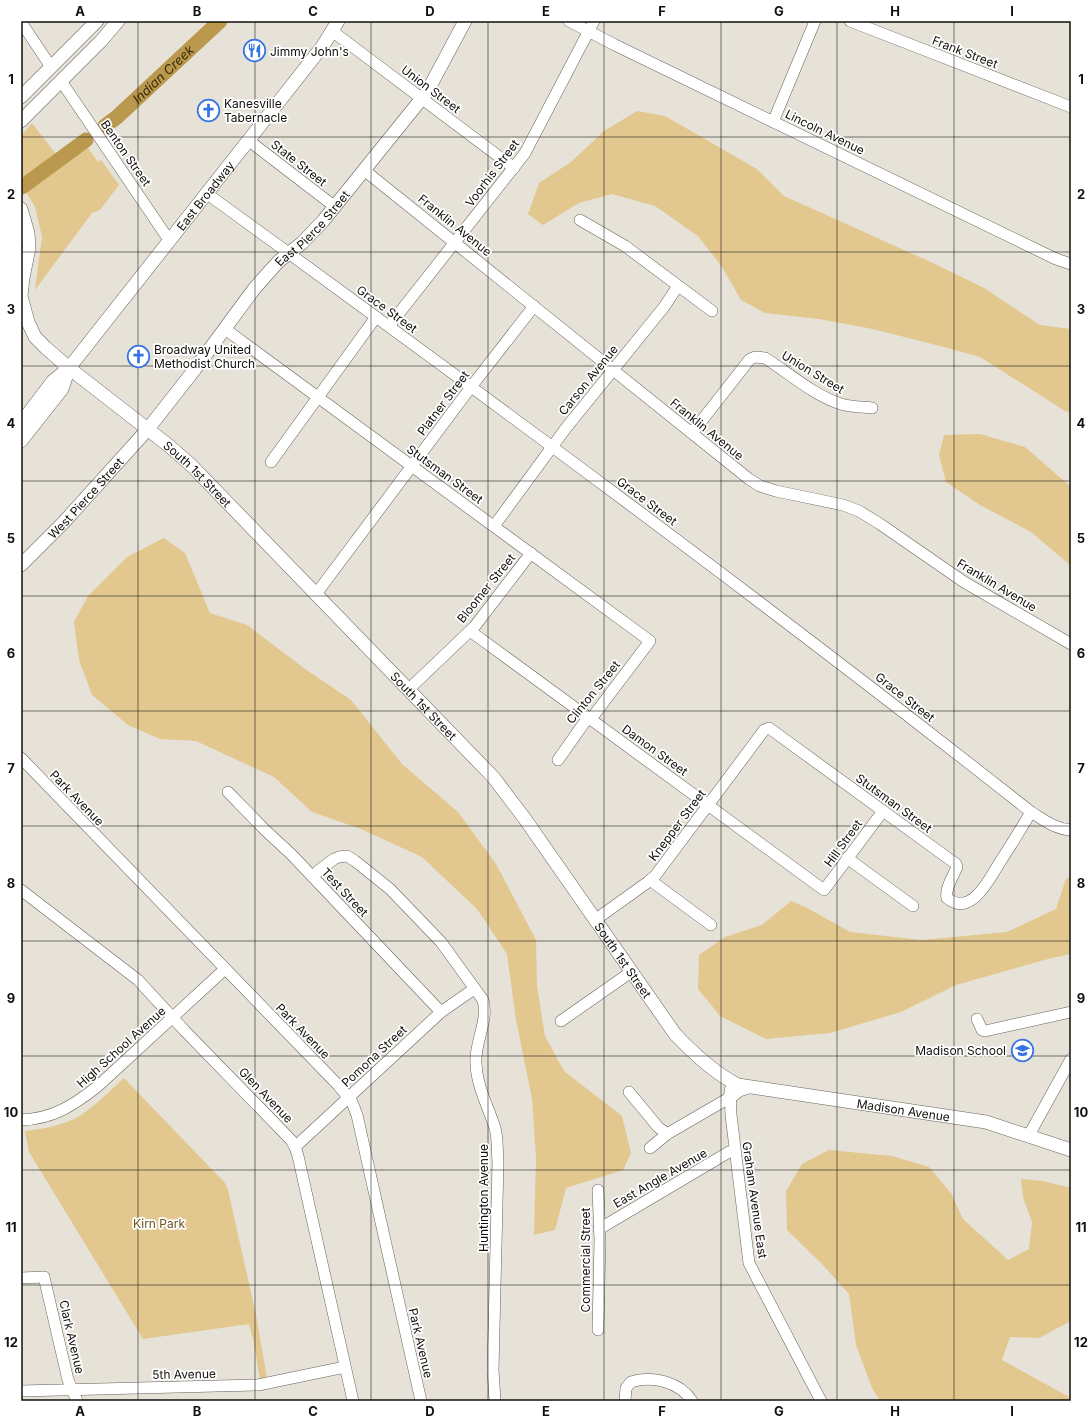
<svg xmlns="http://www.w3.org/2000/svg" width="1092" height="1422" viewBox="0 0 1092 1422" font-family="Inter,sans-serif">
<rect width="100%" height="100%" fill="#e7e2d8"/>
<!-- green -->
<g fill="#e2c78f">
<polygon points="637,111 665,116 757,169 784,196 933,263 984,288 1040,325 1071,329 1071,413 1065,411 980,357 940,346 873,329 819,319 765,313 741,300 722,267 698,236 655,206 612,194 579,203 543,225 528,214 539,183 571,162 604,131"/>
<polygon points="32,123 56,154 81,138 98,162 101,160 119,185 100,210 92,213 35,290 42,237 35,207 21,184 21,136"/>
<polygon points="980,434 1025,447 1071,487 1071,566 1031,532 980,505 946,482 939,455 944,435"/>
<polygon points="164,538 185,553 210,613 247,625 305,669 351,700 402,764 458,812 496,864 536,940 537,986 545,1036 564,1071 622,1116 631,1153 623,1170 566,1188 555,1230 534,1235 536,1158 532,1099 516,1020 507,954 477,909 422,857 361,829 312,812 274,777 196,741 160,739 128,725 92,695 79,660 74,622 88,596 127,557"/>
<polygon points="1071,877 1071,954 1048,959 956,985 901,1012 830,1033 766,1039 720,1016 698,989 699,955 725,937 762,925 791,901 807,908 850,932 922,940 1007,932 1056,909 1066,879"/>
<path d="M124 1078 225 1183 228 1190 256 1315 268 1384 261 1385 253 1339 249 1324 143 1339 29 1152 25 1131C42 1129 59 1126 74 1119 93 1109 108 1092 124 1078Z"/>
<polygon points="829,1150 892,1156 929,1167 951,1193 963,1219 1008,1260 1029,1249 1032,1222 1023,1197 1021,1179 1043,1181 1071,1188 1071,1321 1039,1338 1010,1337 1002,1360 1071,1398 1071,1401 880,1401 872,1388 856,1345 849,1294 823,1265 787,1230 786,1191 802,1164"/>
</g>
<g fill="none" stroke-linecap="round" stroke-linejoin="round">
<!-- river -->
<g stroke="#ba984d" stroke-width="15">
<path id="s1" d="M105 126 117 117 220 21"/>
<polyline points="22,187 86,140"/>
</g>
<defs>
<g id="minor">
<polyline points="569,21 615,45 1056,259 1071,264"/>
<polyline points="850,21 1071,107"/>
<polyline points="21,22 51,67"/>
<polyline points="332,31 514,168"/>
<polyline points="61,81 169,240"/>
<polyline points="773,122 815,21"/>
<polyline points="248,140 334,206"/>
<polyline points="364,170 749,479 760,486 776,491 843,505 859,511 880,524 964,582 1071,644"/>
<path d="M206 193C484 395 761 599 1031 812 1044 820 1055 829 1071 830"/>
<polyline points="580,220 625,246 712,311"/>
<polyline points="389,326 525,153 594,21"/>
<polyline points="225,329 650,641 594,715 584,723 558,760"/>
<path d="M692 433 750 359 755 357 765 358C789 373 813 395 841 404 850 407 862 407 872 408"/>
<polyline points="271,462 376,317"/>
<polyline points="494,526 566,428 664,307 678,286"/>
<polyline points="316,594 471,387 534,306"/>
<polyline points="470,631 824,890 883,811"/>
<polyline points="409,689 475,626 531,553"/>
<polyline points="21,758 338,1085 352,1102 357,1115 421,1401"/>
<polyline points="228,792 265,830 291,854 441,1012"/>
<polyline points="847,858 913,906"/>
<path d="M313 877 318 871 334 859 339 857 347 856 355 861 390 889 441 942 483 1000C489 1021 474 1043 476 1064 477 1087 488 1106 495 1128 498 1139 497 1151 498 1162L493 1370 495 1401"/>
<polyline points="650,880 711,925"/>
<polyline points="21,890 138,980 184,1030 291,1140 295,1147 298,1156 353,1401"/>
<path d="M595 920 648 882 655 876 753 745 764 730 769 728 956 864 957 867 956 869C952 879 945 888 947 898 971 918 990 878 1000 862 1011 845 1021 829 1031 812"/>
<polyline points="977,1019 982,1030 985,1031 1071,1012"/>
<polyline points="561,1021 631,972"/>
<polyline points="730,1090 731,1115 749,1263 821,1401"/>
<polyline points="629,1092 658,1127 667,1134"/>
<path d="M21 1120C53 1119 74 1105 98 1086L225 969"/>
<polyline points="1029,1135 1071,1059"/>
<polyline points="295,1147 441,1012 474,989"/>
<polyline points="650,1148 667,1134 729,1098"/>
<polyline points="599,1229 729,1152 735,1151"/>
<polyline points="21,1278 44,1277 68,1380 77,1401"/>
<polyline points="598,1330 600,1240 598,1190"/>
<polyline points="21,1391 258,1385 345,1367"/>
<path d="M625 1401 626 1388 631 1382C652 1375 680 1382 692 1401"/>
</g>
<g id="major">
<polyline points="21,97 97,21"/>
<polyline points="21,121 101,41 118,21"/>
<path id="s2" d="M21 209 28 233 29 248 23 278 21 296 28 322 35 337 46 348 69 368 168 445 191 465 494 778 525 819 675 1034C693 1053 714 1073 738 1085L986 1122 1071 1150"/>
<path id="s3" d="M21 423 53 381 69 368 322 47 332 31 338 21"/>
<polyline points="21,441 62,389 69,368"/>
<path id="s4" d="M21 565 64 522 148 429 195 369 254 289 269 272 279 261 302 243 323 221 427 92 465 21"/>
<polyline points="729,1098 739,1090 748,1087"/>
</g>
</defs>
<!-- minor casing -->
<use href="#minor" stroke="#66625a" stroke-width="12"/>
<!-- major casing -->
<use href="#major" stroke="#66625a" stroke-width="14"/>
<!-- minor -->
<use href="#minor" stroke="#fff" stroke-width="11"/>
<!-- major -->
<use href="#major" stroke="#fff" stroke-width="13"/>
</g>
<!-- grid -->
<path fill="none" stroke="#100f0b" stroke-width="1" stroke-opacity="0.55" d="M138 21V1401M255 21V1401M371 21V1401M488 21V1401M604 21V1401M721 21V1401M837 21V1401M954 21V1401M21 137H1071M21 252H1071M21 366H1071M21 481H1071M21 596H1071M21 711H1071M21 826H1071M21 941H1071M21 1056H1071M21 1170H1071M21 1285H1071"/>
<!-- icons -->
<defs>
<symbol id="restaurant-ring" viewBox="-11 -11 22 22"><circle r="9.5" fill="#fff" stroke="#3773e2" stroke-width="1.5"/><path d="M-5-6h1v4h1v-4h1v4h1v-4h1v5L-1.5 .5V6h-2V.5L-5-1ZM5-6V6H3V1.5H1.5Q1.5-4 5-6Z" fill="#3773e2"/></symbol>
<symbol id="church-ring" viewBox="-11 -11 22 22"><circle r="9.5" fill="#fff" stroke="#3773e2" stroke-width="1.5"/><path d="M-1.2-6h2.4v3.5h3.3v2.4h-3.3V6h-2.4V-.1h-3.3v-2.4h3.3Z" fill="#3773e2"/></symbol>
<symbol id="school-ring" viewBox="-11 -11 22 22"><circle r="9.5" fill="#fff" stroke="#3773e2" stroke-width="1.5"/><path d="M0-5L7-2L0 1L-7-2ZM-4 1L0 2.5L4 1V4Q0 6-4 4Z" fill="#3773e2"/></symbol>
</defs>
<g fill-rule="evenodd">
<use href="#restaurant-ring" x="242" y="38" width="25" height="25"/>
<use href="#church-ring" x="196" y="98" width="25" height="25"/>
<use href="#church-ring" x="126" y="344" width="25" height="25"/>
<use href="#school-ring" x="1010" y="1038" width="25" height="25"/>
</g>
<g text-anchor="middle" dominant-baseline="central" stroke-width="3.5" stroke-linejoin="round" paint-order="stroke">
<!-- poi labels -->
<g font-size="12" fill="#100f0b" stroke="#fff" text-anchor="start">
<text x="270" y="51">Jimmy John's</text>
<text x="224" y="103">Kanesville<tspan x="224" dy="14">Tabernacle</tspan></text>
<text x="154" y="349">Broadway United<tspan x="154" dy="14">Methodist Church</tspan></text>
<text x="1006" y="1050" text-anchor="end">Madison School</text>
</g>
<!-- street labels -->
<g font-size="12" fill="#100f0b" stroke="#fff">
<text transform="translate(965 52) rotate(21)">Frank Street</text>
<text transform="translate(431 89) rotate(37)">Union Street</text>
<text transform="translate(825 132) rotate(26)">Lincoln Avenue</text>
<text transform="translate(126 153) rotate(55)">Benton Street</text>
<text transform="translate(299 163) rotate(38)">State Street</text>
<text transform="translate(492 173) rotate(-53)">Voorhis Street</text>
<text stroke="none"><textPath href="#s3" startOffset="293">East Broadway</textPath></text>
<text transform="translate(455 225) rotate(39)">Franklin Avenue</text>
<text stroke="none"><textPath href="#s4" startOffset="446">East Pierce Street</textPath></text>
<text transform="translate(387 309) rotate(36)">Grace Street</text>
<text transform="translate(813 372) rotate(31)">Union Street</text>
<text transform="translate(588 380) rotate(-51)">Carson Avenue</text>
<text transform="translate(443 403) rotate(-53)">Platner Street</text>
<text transform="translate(707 429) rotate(39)">Franklin Avenue</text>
<text stroke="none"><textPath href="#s2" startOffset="345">South 1st Street</textPath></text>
<text transform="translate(445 474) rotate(36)">Stutsman Street</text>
<text stroke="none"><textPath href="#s4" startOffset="93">West Pierce Street</textPath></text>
<text transform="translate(647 501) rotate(37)">Grace Street</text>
<text transform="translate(997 585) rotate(31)">Franklin Avenue</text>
<text transform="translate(486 588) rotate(-51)">Bloomer Street</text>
<text transform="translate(593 692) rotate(-51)">Clinton Street</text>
<text transform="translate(905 697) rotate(38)">Grace Street</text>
<text stroke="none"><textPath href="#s2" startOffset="669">South 1st Street</textPath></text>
<text transform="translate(655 750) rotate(36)">Damon Street</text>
<text transform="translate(77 798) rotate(46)">Park Avenue</text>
<text transform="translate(894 803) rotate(36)">Stutsman Street</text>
<text transform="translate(677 825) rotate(-53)">Knepper Street</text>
<text transform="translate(843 843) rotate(-54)">Hill Street</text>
<text transform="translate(345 892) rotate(47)">Test Street</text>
<text stroke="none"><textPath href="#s2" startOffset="993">South 1st Street</textPath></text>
<text transform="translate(303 1031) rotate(46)">Park Avenue</text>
<text transform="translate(121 1047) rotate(-42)">High School Avenue</text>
<text transform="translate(374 1056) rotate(-43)">Pomona Street</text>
<text transform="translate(266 1095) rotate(46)">Glen Avenue</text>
<text stroke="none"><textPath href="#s2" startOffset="1332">Madison Avenue</textPath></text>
<text transform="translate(660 1178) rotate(-30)">East Angle Avenue</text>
<text transform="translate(483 1198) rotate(-90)">Huntington Avenue</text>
<text transform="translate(755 1200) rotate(82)">Graham Avenue East</text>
<text transform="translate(585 1260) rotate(-90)">Commercial Street</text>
<text transform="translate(72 1337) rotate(77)">Clark Avenue</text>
<text transform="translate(421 1343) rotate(77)">Park Avenue</text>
<text transform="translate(184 1374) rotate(-1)">5th Avenue</text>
</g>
<!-- park labels -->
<g font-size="12" fill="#6b521a" stroke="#fff">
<text x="159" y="1223">Kirn Park</text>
</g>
<!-- water labels -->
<g font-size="13" font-style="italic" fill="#3a2c0a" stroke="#fff">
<text stroke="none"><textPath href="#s1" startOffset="78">Indian Creek</textPath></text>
</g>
</g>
<!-- border -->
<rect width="1092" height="1422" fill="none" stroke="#ffffff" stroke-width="44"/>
<rect x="22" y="22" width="1048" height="1378" fill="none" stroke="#100f0b" stroke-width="1.5"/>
<g font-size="13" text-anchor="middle" font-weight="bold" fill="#100f0b">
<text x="80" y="16">A</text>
<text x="197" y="16">B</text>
<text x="313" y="16">C</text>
<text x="430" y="16">D</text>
<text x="546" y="16">E</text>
<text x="662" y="16">F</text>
<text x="779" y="16">G</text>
<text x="895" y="16">H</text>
<text x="1012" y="16">I</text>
<text x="11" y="84">1</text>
<text x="1081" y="84">1</text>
<text x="11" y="199">2</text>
<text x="1081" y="199">2</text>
<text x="11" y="314">3</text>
<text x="1081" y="314">3</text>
<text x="11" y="428">4</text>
<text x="1081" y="428">4</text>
<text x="11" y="543">5</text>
<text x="1081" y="543">5</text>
<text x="11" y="658">6</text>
<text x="1081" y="658">6</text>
<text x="11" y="773">7</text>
<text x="1081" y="773">7</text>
<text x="11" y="888">8</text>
<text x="1081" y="888">8</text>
<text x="11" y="1003">9</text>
<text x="1081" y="1003">9</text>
<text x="11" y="1117">10</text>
<text x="1081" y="1117">10</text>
<text x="11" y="1232">11</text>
<text x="1081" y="1232">11</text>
<text x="11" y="1347">12</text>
<text x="1081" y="1347">12</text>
<text x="80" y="1416">A</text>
<text x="197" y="1416">B</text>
<text x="313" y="1416">C</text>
<text x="430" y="1416">D</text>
<text x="546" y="1416">E</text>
<text x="662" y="1416">F</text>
<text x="779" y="1416">G</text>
<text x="895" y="1416">H</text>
<text x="1012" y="1416">I</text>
</g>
</svg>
